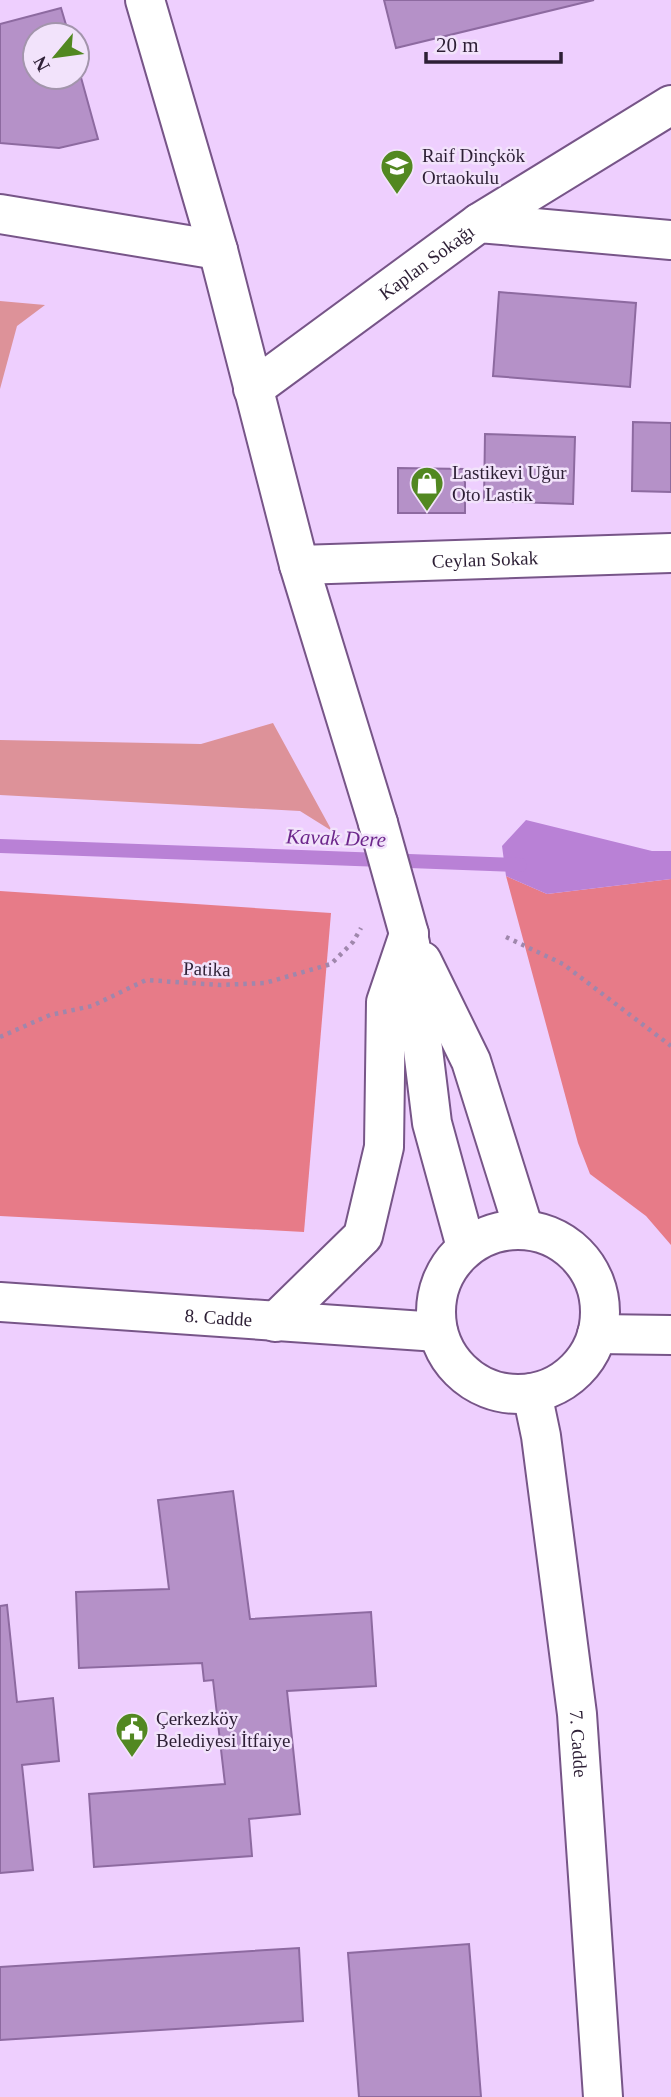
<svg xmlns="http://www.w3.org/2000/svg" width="671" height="2097" viewBox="0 0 671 2097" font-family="'Times New Roman',serif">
<rect width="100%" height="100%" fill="#eecffe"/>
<!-- green -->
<g fill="#dd9299">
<polygon points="0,301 45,305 17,326 0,389"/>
<polygon points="273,723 332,831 300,811 0,795 0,740 201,744"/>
</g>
<!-- forest -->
<g fill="#e77b88">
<polygon points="506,876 547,894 671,879 671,1245 646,1216 590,1174 578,1143"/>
<polygon points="0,891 331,913 304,1232 0,1216"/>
</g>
<!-- water -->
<polygon fill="#b981d6" points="526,820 652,851 671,851 671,879 547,894 506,876 502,846"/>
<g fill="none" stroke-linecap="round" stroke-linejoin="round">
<!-- stream -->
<polyline stroke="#b981d6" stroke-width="14" points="0,846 520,865"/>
</g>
<!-- building -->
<g fill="#b591c8" stroke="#8d6aa0" stroke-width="2">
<polygon points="384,0 594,0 396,48"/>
<polygon points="61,8 69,35 35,35 35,77 77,77 77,63 98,139 59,148 0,143 0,24"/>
<polygon points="499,292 636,303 630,387 493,376"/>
<polygon points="633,422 671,423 671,492 632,491"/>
<polygon points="485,434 575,437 573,504 484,501"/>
<polygon points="398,468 465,469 465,513 398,513"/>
<polygon points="233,1491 250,1619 371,1612 376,1686 287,1691 300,1814 249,1819 252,1856 94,1867 89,1794 225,1784 213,1680 204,1681 202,1663 79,1668 76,1592 169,1589 158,1500"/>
<polygon points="7,1605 17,1702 53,1698 59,1761 22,1765 33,1870 0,1873 0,1606"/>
<polygon points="469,1944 481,2097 359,2097 348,1953"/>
<polygon points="299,1948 303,2021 0,2040 0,1967"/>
</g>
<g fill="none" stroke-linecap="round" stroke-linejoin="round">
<defs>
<g id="minor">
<polyline points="0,214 218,250"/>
<polyline points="479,223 671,105"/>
<path id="s1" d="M253 389 479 223 671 240"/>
<path id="s2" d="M299 565 671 553"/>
<polyline points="378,823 409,934"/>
</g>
<g id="tertiary">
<polyline points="145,0 218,250 299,565 378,823"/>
<polyline points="410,943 432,1123 466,1247"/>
<polyline points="422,961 471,1061 524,1230"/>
<circle cx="518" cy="1312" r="82"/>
<path id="s3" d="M0 1302 438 1332"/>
<polyline points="275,1322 363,1236 384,1147 386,1002 409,934"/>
<polyline points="597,1334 671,1335"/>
<path id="s4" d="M532 1393 541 1436 577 1714 603 2097"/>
</g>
</defs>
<!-- minor casing -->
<use href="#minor" stroke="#758" stroke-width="42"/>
<!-- tertiary casing -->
<use href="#tertiary" stroke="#758" stroke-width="42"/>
<!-- path -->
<g stroke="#9f87ac" stroke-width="4.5" stroke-dasharray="3.5 5" stroke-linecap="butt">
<polyline points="506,937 563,964 671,1046"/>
<polyline points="0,1037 50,1015 92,1006 146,980 220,985 265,983 331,964 353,942 361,928"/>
</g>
<!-- minor -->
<use href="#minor" stroke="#fff" stroke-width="38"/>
<!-- tertiary -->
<use href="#tertiary" stroke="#fff" stroke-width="38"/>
</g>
<!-- icons -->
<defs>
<symbol id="school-pin" viewBox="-11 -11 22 30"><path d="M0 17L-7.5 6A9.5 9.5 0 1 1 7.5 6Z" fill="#528821" stroke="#f2e3fb"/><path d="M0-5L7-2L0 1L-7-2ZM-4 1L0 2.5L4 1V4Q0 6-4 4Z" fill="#fff"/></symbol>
<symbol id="shop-pin" viewBox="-11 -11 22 30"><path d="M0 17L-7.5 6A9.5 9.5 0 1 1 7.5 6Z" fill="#528821" stroke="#f2e3fb"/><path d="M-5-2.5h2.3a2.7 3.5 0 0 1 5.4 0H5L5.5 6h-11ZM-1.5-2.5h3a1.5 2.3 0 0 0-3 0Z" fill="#fff"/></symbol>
<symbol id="civic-pin" viewBox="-11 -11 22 30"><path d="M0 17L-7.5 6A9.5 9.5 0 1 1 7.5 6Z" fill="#528821" stroke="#f2e3fb"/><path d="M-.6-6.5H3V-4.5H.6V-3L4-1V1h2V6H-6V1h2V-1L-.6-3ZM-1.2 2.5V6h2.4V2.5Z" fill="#fff"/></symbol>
</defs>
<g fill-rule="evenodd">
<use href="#school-pin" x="378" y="147" width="38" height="52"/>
<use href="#shop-pin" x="408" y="464" width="38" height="52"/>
<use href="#civic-pin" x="113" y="1710" width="38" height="52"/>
</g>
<g text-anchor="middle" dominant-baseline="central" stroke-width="5" stroke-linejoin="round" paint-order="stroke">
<!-- poi labels -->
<g font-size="19" fill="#2d1f35" stroke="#f2e3fb" text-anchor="start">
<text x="422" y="155">Raif Dinçkök<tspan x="422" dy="22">Ortaokulu</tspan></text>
<text x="452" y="472">Lastikevi Uğur<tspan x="452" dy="22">Oto Lastik</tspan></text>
<text x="156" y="1718">Çerkezköy<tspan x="156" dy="22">Belediyesi İtfaiye</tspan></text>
</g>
<!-- street labels -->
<g font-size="19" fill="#2d1f35" stroke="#f2e3fb">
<text stroke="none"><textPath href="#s1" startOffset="215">Kaplan Sokağı</textPath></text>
<text stroke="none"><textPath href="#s2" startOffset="186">Ceylan Sokak</textPath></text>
<text transform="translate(207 969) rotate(2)">Patika</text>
<text stroke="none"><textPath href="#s3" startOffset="219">8. Cadde</textPath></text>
<text stroke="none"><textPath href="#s4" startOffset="354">7. Cadde</textPath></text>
</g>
<!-- water labels -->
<g font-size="21" font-style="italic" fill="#6c268b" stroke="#f2e3fb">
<text transform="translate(336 838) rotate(2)">Kavak Dere</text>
</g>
</g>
<!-- north arrow -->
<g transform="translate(56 56) rotate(241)"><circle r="33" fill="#f2e3fb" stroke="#a395ac" stroke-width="2"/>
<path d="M0-5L12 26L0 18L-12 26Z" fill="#528821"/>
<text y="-10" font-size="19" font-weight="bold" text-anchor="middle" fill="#2d1f35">N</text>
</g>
<!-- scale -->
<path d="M426 52v10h135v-10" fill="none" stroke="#2d1f35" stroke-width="3.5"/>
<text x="436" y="52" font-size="21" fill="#2d1f35" stroke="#f2e3fb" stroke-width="5" paint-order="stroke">20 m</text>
</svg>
